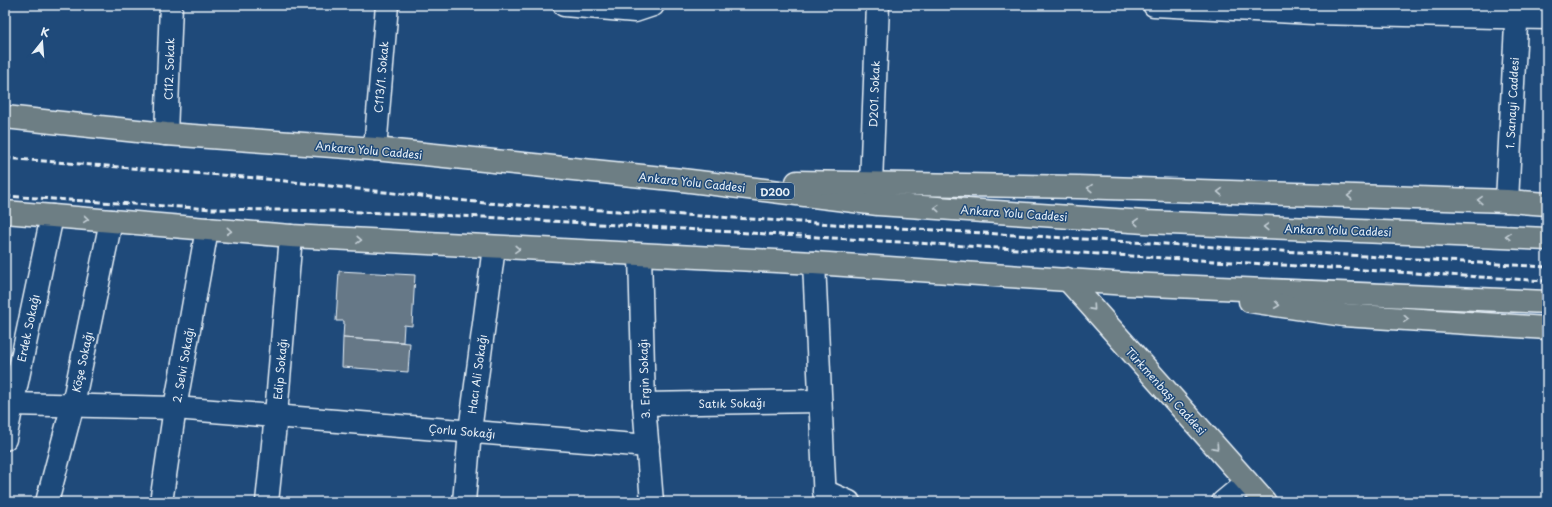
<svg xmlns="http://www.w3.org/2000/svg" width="1552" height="507" viewBox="0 0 1552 507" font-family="'Playpen Sans',sans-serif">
<rect width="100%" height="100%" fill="#1f4a7a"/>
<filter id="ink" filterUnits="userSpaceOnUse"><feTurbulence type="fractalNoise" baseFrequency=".025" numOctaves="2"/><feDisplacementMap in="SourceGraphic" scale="8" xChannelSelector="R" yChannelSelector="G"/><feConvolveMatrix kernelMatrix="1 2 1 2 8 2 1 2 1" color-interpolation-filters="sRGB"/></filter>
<g filter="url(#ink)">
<!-- building -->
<g fill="#667887" stroke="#e8f1f8">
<polygon points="339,271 415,275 412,326 404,325 403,342 343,338 344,321 336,321"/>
<polygon points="343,338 410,343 408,372 342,367"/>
</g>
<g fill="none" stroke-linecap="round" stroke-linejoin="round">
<defs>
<g id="minor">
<polyline points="564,5 635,11 653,5"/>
<polyline points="1154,5 1313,13 1547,18"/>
<polyline points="166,134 171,5"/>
<polyline points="375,149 387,5"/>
<polyline points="871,183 878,5"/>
<polyline points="1507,201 1517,5"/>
<polyline points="640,255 644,404 652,502"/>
<polyline points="814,263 825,502"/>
<polyline points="12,404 175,408 648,446"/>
<polyline points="644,404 820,401"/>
<polyline points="5,439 52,216"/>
<polyline points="824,491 849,502"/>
<polyline points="47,502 73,404 111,221"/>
<polyline points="161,502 175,408 207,229"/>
<polyline points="267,502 276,415 291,236"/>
<polyline points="464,502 470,431 494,247"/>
<polyline points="1223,502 1247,482"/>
</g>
<polyline id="major" points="1067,279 1265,502"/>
<g id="highway">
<polyline points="5,117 166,134 375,149 682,180 878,204 1145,222 1547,239"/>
<polyline points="797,182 1077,187 1507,201 1547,204"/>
<polyline points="5,212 291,236 814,263 1128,284 1547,302"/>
<polyline points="1250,301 1343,315 1547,328"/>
</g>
</defs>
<!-- minor casing -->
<use href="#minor" stroke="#e8f1f8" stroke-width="25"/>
<!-- major casing -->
<use href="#major" stroke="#e8f1f8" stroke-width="25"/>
<!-- highway casing -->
<use href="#highway" stroke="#e8f1f8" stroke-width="25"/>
<!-- minor -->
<use href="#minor" stroke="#1f4a7a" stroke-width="22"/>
<!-- major -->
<use href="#major" stroke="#6d7e84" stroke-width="22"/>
<!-- highway -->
<use href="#highway" stroke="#6d7e84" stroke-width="22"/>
<!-- rail -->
<g stroke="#e8f1f8" stroke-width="3" stroke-dasharray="6 3" stroke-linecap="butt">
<polyline points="5,158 257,178 485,203 1547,267"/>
<polyline points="5,196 213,209 334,211 484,217 1547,281"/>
</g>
</g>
<!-- one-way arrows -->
<defs><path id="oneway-chevron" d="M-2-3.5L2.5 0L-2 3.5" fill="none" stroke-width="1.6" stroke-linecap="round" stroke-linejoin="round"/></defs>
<g stroke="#c3ced5">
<use href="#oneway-chevron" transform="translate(1090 188) rotate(-178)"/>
<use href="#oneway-chevron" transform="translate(1220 192) rotate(-178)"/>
<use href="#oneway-chevron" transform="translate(1350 196) rotate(-178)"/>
<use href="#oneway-chevron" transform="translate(1480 200) rotate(-178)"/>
<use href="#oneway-chevron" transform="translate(937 208) rotate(-176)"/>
<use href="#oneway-chevron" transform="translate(86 219) rotate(5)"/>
<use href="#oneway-chevron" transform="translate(1136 222) rotate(-176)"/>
<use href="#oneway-chevron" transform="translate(1266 227) rotate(-178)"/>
<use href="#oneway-chevron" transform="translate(229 231) rotate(5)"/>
<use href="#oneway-chevron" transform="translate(1508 236) rotate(-177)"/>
<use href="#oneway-chevron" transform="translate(359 240) rotate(3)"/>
<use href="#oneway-chevron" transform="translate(517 249) rotate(3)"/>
<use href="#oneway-chevron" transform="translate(1277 305) rotate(8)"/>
<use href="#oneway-chevron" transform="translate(1093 308) rotate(48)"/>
<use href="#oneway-chevron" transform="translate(1406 319) rotate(4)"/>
<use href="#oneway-chevron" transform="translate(1216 447) rotate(48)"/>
</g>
</g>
<g text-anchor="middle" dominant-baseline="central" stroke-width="3" stroke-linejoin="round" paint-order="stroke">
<!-- shield labels -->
<rect fill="#1f4a7a" stroke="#acbfd2" stroke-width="1" x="756" y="183" width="38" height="16" rx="3"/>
<g font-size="10" font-weight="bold" fill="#e8f1f8">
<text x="775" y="191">D200</text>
</g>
<!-- street labels -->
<g font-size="11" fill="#e8f1f8" stroke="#1f4a7a">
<text transform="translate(169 69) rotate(-88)">C112. Sokak</text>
<text transform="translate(381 77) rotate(-85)">C113/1. Sokak</text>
<text transform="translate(874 94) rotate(-88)">D201. Sokak</text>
<text transform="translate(1512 103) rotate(-87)">1. Sanayi Caddesi</text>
<text transform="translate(369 150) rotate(5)">Ankara Yolu Caddesi</text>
<text transform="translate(692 182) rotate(6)">Ankara Yolu Caddesi</text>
<text transform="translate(1014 213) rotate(4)">Ankara Yolu Caddesi</text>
<text transform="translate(1338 230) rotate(2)">Ankara Yolu Caddesi</text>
<text transform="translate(28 328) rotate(-78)">Erdek Sokağı</text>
<text transform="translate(82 362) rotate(-78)">Köşe Sokağı</text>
<text transform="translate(183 365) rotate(-80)">2. Selvi Sokağı</text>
<text transform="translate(280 369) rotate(-85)">Edip Sokağı</text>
<text transform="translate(477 374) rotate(-82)">Hacı Ali Sokağı</text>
<text transform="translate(644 379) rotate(-92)">3. Ergin Sokağı</text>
<text transform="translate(1166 391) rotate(48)">Türkmenbaşı Caddesi</text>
<text transform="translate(732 403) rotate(-1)">Satık Sokağı</text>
<text transform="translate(462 431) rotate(5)">Çorlu Sokağı</text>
</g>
</g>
<!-- margin -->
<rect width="1552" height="507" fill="none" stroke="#1f4a7a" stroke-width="20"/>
<rect x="10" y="10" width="1532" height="487" fill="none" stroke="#e8f1f8" stroke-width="1.5" filter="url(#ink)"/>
<!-- north arrow -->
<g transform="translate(42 42) rotate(17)" stroke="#1f4a7a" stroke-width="3" paint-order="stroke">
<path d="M0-3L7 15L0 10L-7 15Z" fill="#e8f1f8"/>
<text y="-6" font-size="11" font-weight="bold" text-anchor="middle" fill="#e8f1f8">K</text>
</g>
</svg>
